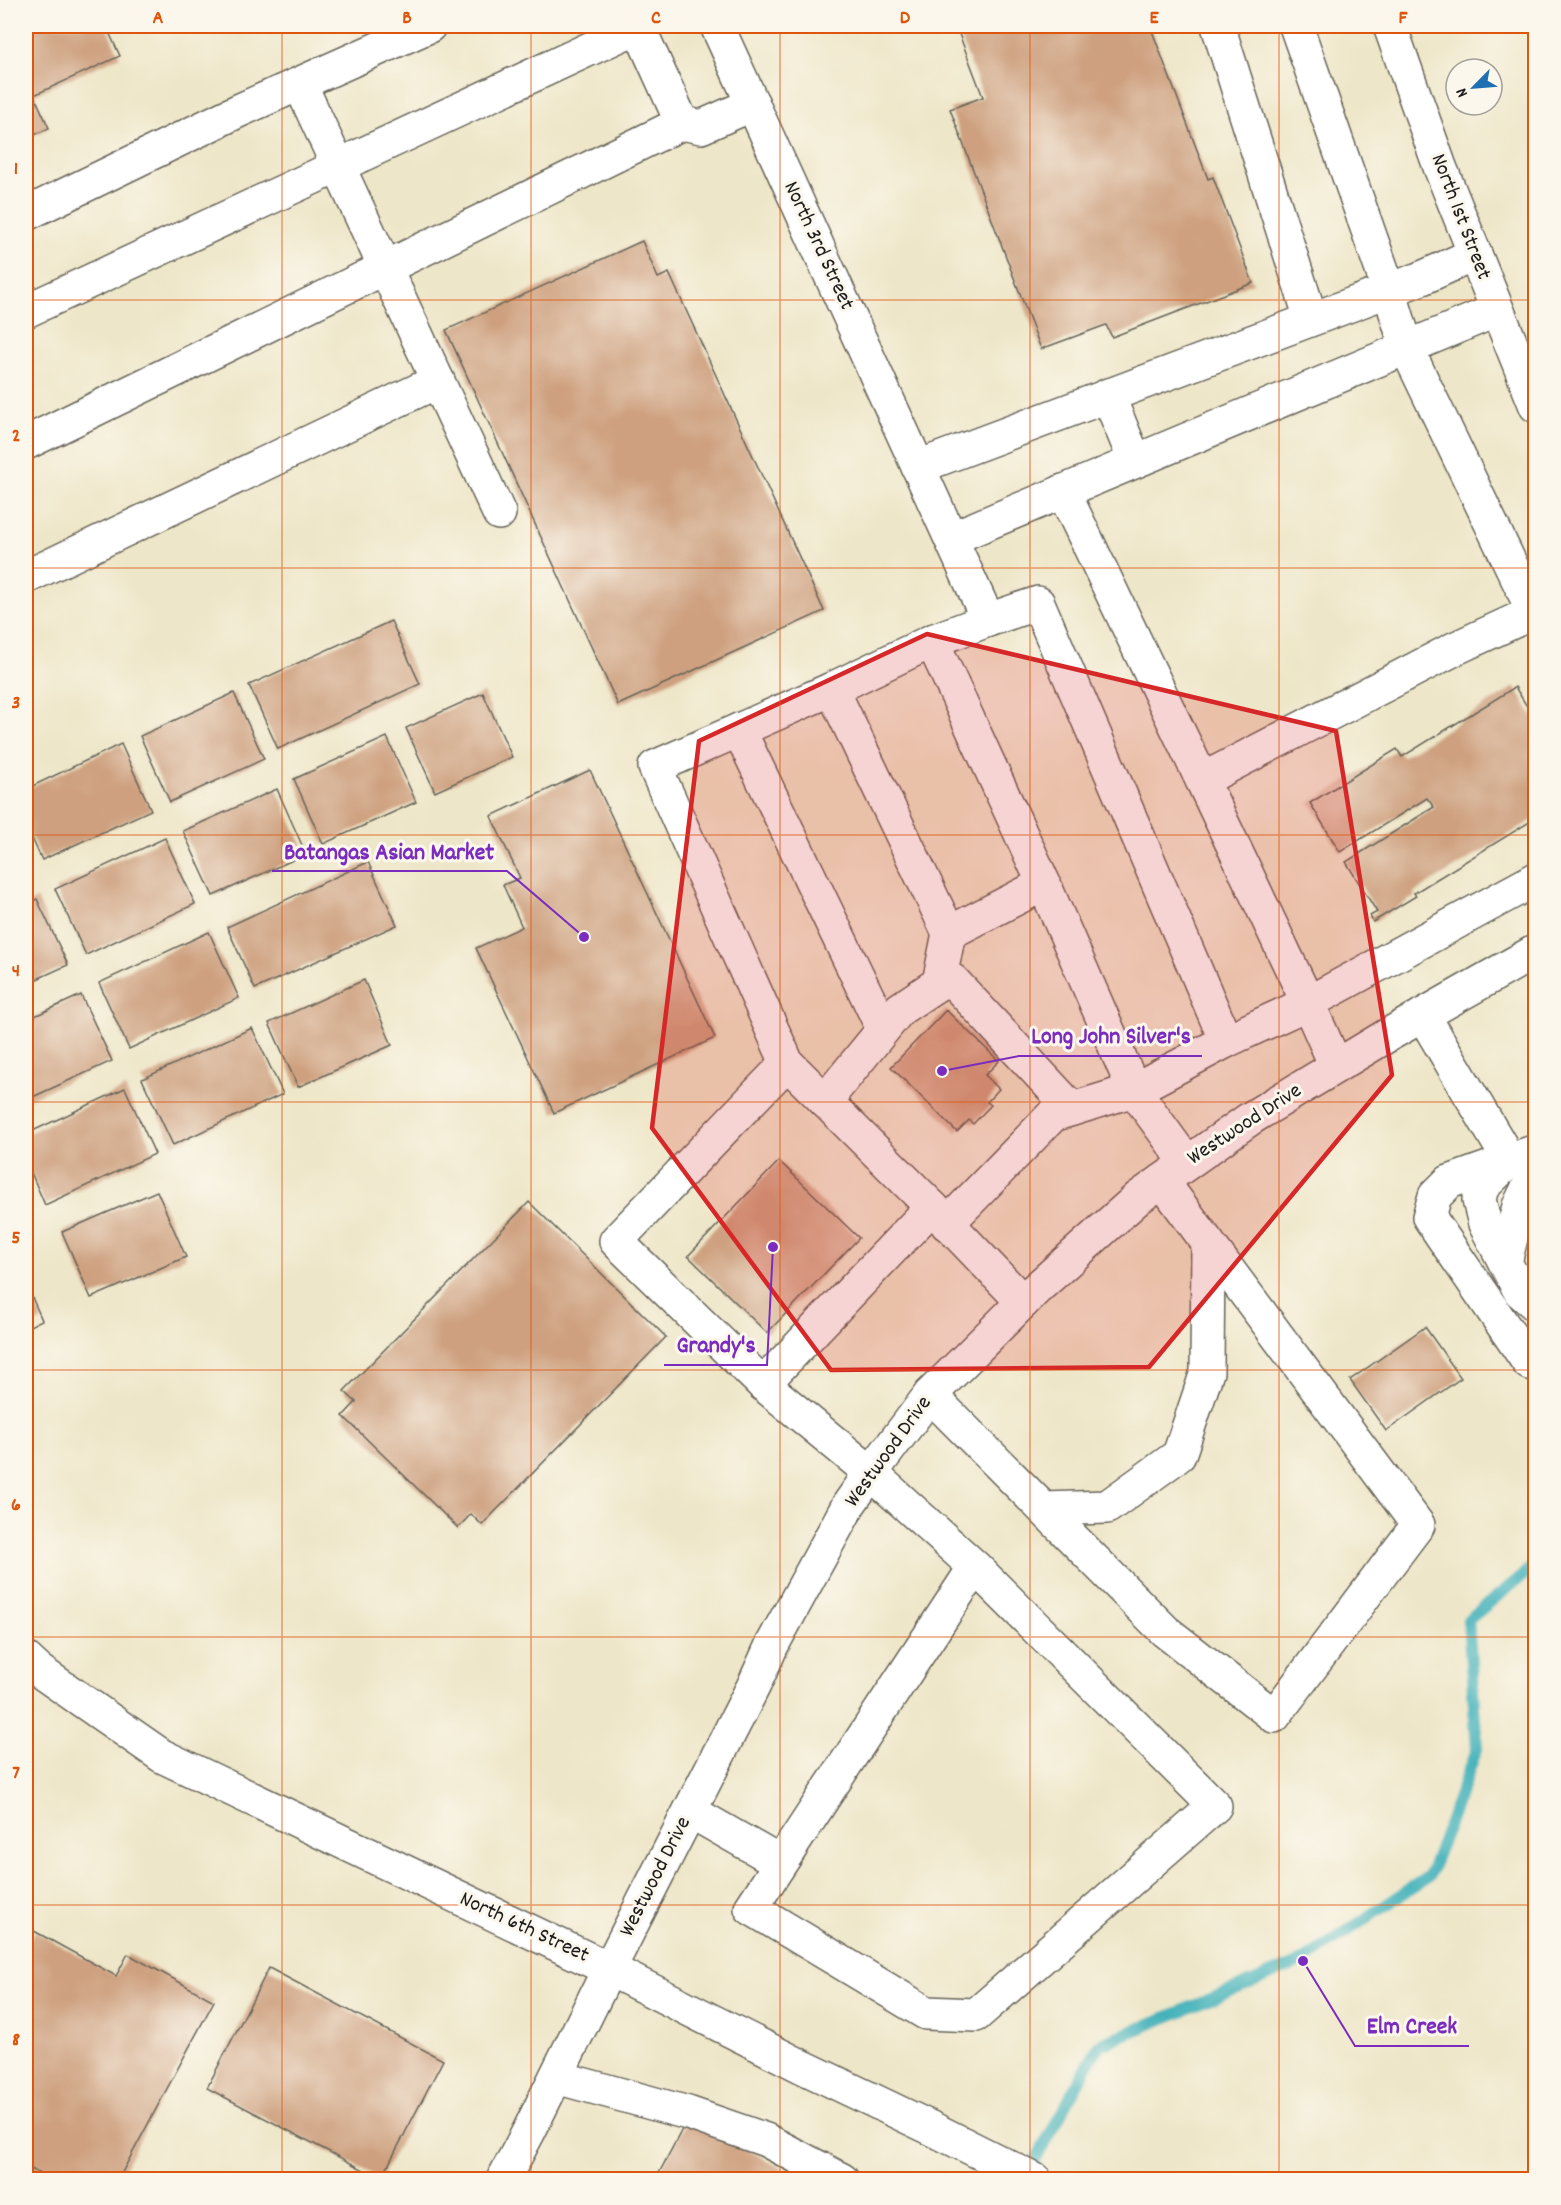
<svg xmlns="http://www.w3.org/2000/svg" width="1561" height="2205" viewBox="0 0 1561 2205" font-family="Dekko,sans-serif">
<rect width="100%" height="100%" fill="#fbf7ec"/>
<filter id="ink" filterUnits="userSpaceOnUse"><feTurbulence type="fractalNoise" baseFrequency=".0167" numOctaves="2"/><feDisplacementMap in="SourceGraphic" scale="12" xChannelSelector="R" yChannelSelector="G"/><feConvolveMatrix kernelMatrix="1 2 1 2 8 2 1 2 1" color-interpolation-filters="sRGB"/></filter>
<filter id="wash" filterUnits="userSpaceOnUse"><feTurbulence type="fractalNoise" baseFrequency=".008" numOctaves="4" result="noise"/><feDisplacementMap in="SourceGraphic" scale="24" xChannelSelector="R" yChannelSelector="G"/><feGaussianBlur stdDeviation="1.35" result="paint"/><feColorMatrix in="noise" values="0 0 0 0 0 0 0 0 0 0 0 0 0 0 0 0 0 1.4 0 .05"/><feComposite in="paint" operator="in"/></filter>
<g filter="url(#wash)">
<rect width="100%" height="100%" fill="#eee6c8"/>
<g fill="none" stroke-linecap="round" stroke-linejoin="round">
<!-- stream -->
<polyline stroke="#40b1ba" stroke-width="12" points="1027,2176 1099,2045 1303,1961 1429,1876 1477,1749 1468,1620 1536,1565"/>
</g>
<g id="blocks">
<!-- building -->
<g fill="#cea07f">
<polygon points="26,26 106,26 120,56 34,95 49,128 26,139"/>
<polygon points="956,26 1156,26 1151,28 1208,179 1213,177 1253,283 1112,337 1106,325 1041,349 950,109 983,97"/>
<polygon points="642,241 658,278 669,273 824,611 618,705 446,330"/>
<polygon points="391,621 420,684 278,749 249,685"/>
<polygon points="1515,687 1536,721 1536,818 1414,893 1416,896 1373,922 1370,916 1377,912 1346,862 1434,807 1427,798 1340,852 1310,803 1397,749 1402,757"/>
<polygon points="234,693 264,759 170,802 140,736"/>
<polygon points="483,693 512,757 435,792 406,728"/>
<polygon points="387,737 416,802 323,844 294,779"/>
<polygon points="121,744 151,810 42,860 26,825 26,789"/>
<polygon points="590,770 715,1038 554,1113 476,948 522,927 503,885 520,878 491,816"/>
<polygon points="277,789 306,854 213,896 183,831"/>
<polygon points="165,838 195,904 86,955 55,889"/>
<polygon points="368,862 397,925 255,989 227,927"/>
<polygon points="37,899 68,965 26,984 26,904"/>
<polygon points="209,932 239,998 129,1049 99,983"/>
<polygon points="364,980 392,1045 298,1087 269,1023"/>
<polygon points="81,995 112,1061 26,1100 26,1020"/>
<polygon points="946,1010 999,1061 985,1075 999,1089 987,1102 991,1105 973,1124 969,1120 957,1132 891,1067"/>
<polygon points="252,1028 283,1094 173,1145 142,1079"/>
<polygon points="125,1088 155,1154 45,1205 26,1161 26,1134"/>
<polygon points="779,1161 859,1238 767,1333 688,1256"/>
<polygon points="157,1191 186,1257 91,1298 62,1232"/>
<polygon points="529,1202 666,1337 482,1525 471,1514 458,1528 343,1416 356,1402 344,1391"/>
<polygon points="26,1284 42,1320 26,1328"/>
<polygon points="1425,1327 1461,1378 1386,1431 1350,1380"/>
<polygon points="34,1931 116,1976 128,1954 214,2001 118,2180 50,2180 26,2166 26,1946"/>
<polygon points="269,1968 443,2060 381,2179 207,2088"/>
<polygon points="688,2118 805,2180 665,2180 658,2175"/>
</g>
</g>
</g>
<g filter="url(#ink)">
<use href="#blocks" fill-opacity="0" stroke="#666358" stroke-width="1.5"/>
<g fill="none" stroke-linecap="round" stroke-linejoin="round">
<defs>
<g id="minor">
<polyline points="638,26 682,123 701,127 753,104"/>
<polyline points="717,26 988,620 932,641 832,689 655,767 787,1063 932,1207 1023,1302"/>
<polyline points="1218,26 1311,319"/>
<polyline points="1296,26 1389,290 1407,349 1536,617"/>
<polyline points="300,84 499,513"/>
<polyline points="26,214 238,111 429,26"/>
<polyline points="26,311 639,26"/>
<polyline points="1108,395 1135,461"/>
<polyline points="26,443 682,123"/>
<polyline points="918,467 1422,278 1475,254"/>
<polyline points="1063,491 1202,780"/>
<polyline points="952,538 1497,310"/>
<polyline points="26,577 438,381"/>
<polyline points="988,620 1038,603 1226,1041"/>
<polyline points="932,641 1044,884 1134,1090 1226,1041 1308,1003 1536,879"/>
<polyline points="832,689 949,933"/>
<polyline points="739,730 883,1029"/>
<polyline points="939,983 949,933 1044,884"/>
<polyline points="1423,1015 1509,1160"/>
<polyline points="787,1063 616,1241 763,1384 871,1473 975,1567 1215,1806 976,2015 926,2013 751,1908 975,1567"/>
<polyline points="1336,1066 1308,1003 1202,780 1456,648 1536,611"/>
<polyline points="825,1101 900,1009 939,983 953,981 1072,1109"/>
<polyline points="1536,1151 1449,1182 1435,1196 1429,1217 1529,1363 1536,1358"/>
<polyline points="1508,1162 1482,1187 1479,1200 1485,1224 1520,1291 1536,1305"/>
<polyline points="947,1224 1053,1115 1134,1090 1187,1163"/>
<polyline points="1505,1262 1519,1206 1536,1171"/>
<polyline points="763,1384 932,1207"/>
<polyline points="930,1395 1165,1631 1274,1716 1418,1525 1162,1181"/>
<polyline points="1044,1509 1107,1507 1179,1455 1207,1372 1208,1243"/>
<polyline points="690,1811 779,1862"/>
<polyline points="556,2077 688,2113 766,2140 842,2180"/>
<polyline points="503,2180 529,2131 609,1969 754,1685 772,1645 849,1504 871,1473 930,1395 1036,1289 1138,1198 1251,1118 1388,1035 1536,951"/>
</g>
<g id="major">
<polyline points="1390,26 1440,167 1536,406"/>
<polyline points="26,1659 38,1670 162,1756 609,1969 801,2066 933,2129 1035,2180"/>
</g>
</defs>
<!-- minor casing -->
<use href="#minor" stroke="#666358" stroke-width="36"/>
<!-- major casing -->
<use href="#major" stroke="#666358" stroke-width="36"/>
<!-- minor -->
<use href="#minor" stroke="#fff" stroke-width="33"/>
<!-- major -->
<use href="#major" stroke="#fff" stroke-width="33"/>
</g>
</g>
<!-- marked area -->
<path fill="#d62828" fill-opacity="0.2" stroke="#d62828" stroke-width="4.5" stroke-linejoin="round" d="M927 634 1336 731 1392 1075 1149 1367 831 1370 652 1128 699 741Z"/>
<!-- grid -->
<path fill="none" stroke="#de560d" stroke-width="1.5" stroke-opacity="0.55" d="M282 26V2180M531 26V2180M780 26V2180M1030 26V2180M1279 26V2180M26 300H1536M26 568H1536M26 835H1536M26 1102H1536M26 1370H1536M26 1637H1536M26 1905H1536"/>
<g text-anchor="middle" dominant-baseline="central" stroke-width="6" stroke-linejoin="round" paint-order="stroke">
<!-- street labels -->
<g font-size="22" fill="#1c1c1c" stroke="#fbf7ec">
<text transform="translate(1460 217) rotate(69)">North 1st Street</text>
<text transform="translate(818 246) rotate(65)">North 3rd Street</text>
<text transform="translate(1245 1125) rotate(-33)">Westwood Drive</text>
<text transform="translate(889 1452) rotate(-54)">Westwood Drive</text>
<text transform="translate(656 1877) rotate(-63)">Westwood Drive</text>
<text transform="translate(524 1928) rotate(25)">North 6th Street</text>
</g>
</g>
<!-- callouts -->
<path fill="none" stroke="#7b2cbf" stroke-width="2" d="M584 937L507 871H272M942 1071L1019 1056H1202M773 1247L767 1365H664M1303 1961L1355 2046H1469"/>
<g fill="#7b2cbf" stroke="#fbf7ec" stroke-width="2">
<circle cx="584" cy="937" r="6"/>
<circle cx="942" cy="1071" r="6"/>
<circle cx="773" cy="1247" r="6"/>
<circle cx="1303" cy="1961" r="6"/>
</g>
<g font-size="24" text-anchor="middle" font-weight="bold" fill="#7b2cbf" stroke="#fbf7ec" stroke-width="6" stroke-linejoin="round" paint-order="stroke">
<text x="389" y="859">Batangas Asian Market</text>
<text x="1111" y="1043">Long John Silver's</text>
<text x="716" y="1352">Grandy's</text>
<text x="1412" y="2033">Elm Creek</text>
</g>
<!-- margin -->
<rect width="1561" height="2205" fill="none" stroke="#fbf7ec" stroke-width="66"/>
<!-- north arrow -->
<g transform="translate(1474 87) rotate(245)"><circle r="28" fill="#fbf7ec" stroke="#a29f99" stroke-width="1.5"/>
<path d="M0-4.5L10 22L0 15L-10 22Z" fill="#1f6fb2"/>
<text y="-9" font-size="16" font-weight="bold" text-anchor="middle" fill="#1c1c1c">N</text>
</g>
<rect x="33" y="33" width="1495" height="2139" fill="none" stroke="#de560d" stroke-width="2"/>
<g font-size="20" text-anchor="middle" font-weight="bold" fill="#de560d">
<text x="158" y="23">A</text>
<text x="407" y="23">B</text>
<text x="656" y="23">C</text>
<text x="905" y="23">D</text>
<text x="1154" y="23">E</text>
<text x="1403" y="23">F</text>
<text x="16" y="174">1</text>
<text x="16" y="441">2</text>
<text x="16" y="708">3</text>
<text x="16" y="976">4</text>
<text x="16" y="1243">5</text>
<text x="16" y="1510">6</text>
<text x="16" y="1778">7</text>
<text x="16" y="2045">8</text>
</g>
</svg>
